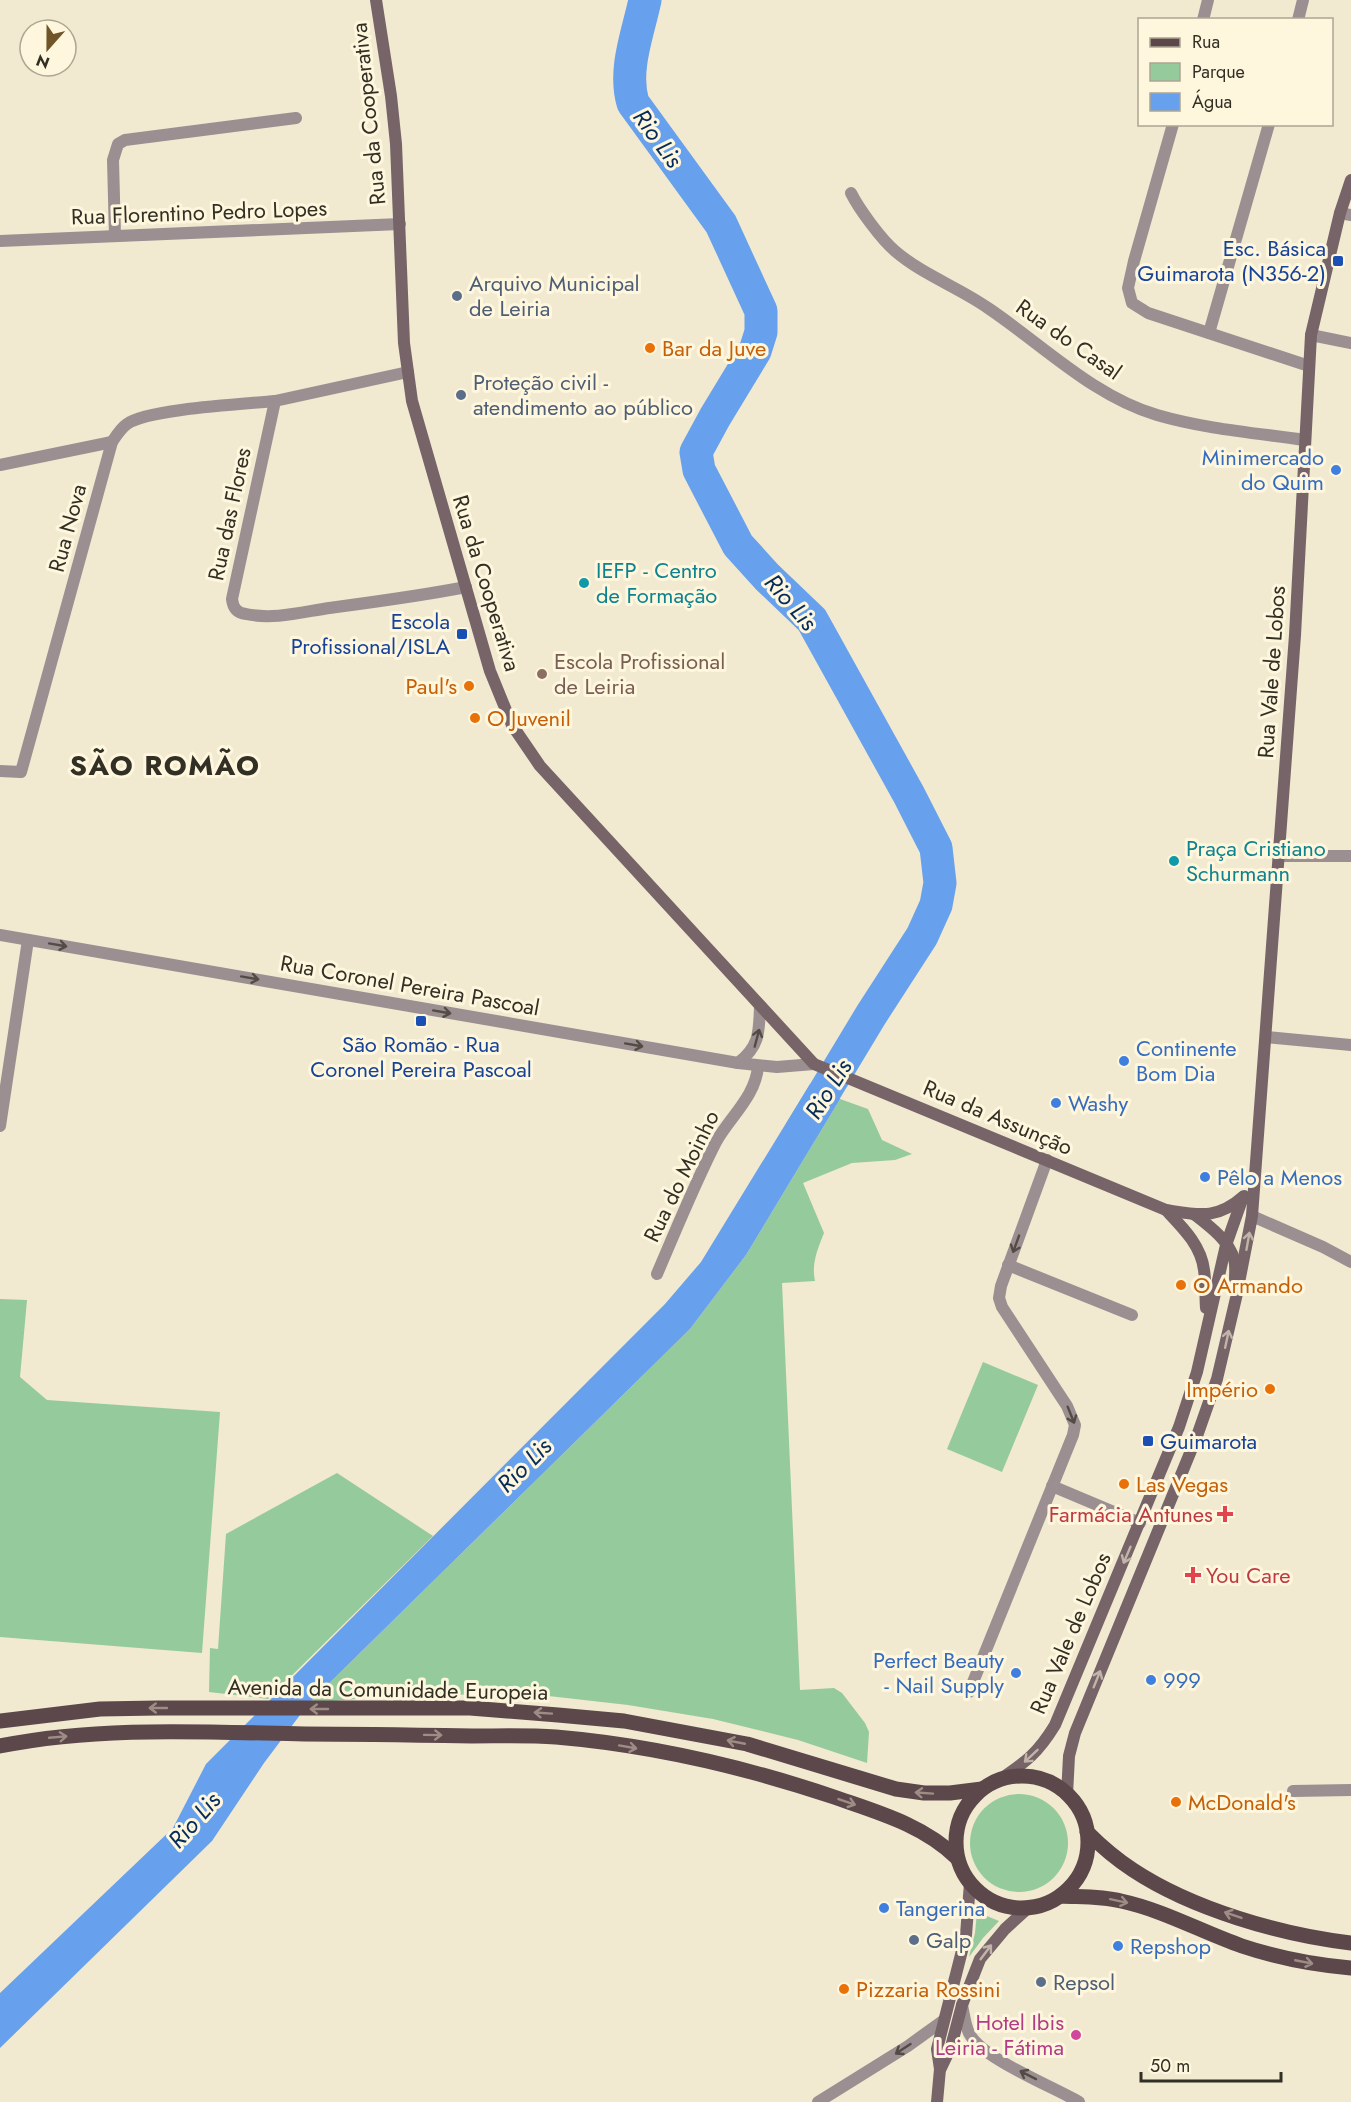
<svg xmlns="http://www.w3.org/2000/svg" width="1351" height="2102" viewBox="0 0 1351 2102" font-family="Jost,sans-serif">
<rect width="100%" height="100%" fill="#f1e9d0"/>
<!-- green -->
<g fill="#95ca9d">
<path d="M840 1099 868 1109 882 1140 912 1154 895 1160 852 1163 803 1183 824 1233C818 1248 811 1264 815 1281L782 1283 800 1690 834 1688 842 1693 865 1723 869 1732 867 1763 798 1740 713 1719 628 1705 522 1693 381 1697 309 1703 690 1329 746 1255Z"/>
<polygon points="0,1299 27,1300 20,1377 47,1400 220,1412 202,1653 0,1637"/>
<polygon points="983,1362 1038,1385 1002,1472 947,1449"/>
<polygon points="337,1473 433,1536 268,1699 209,1692 210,1648 218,1649 226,1534"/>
<circle cx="1019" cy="1843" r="49"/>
<polygon points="977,1912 999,1921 983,1938 969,1957 975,1933"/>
</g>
<!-- water -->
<polygon fill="#67a0ec" points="810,1084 840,1099 746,1255 690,1329 309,1703 264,1763 212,1841 0,2048 0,1993 173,1828 206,1764 665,1304 701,1262"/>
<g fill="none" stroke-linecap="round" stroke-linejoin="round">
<!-- river -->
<path stroke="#67a0ec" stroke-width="33" d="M645 0C638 33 623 70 633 103L721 224 761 311V332L755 351 715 417 696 452 699 470 738 545 767 577 812 620 909 795 936 848 940 883 936 905 922 936 871 1015 801 1131"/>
<!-- street -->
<g stroke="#9c8f91" stroke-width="12">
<polyline points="1203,20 1208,0"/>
<polyline points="1298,20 1303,0"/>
<polyline points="1173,124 1134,261 1128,288 1132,303 1148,313 1309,366"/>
<path d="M851 193C859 209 881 239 895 251 923 275 958 287 988 308 1043 345 1093 396 1157 415 1205 429 1256 433 1305 440"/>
<polyline points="1340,213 1351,215"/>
<polyline points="115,236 113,160 118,144 125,140 296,118"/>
<polyline points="0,241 400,224"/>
<polyline points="1209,333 1269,124"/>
<polyline points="1311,335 1351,343"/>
<path d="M408 372 275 401 232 599C233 608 237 613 246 614 273 620 302 612 329 608 374 602 420 596 466 587"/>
<polyline points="0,465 112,442"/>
<path d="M0 771 21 772 112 442C116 436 121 428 127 424 147 409 245 404 275 401"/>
<polyline points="1278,856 1351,856"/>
<polyline points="0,935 738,1063 777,1067 814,1064"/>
<polyline points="1266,1037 1351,1045"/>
<path d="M738 1063C760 1046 759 1032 760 1006"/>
<polyline points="0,1126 28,940"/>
<polyline points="1252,1216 1323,1247 1351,1262"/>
<polyline points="1008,1265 1132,1315"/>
<path d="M657 1274C676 1230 694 1185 716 1142 730 1117 756 1096 758 1066"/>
<polyline points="1052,1486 1140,1523"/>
<polyline points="969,1692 1073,1435 1075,1425 1067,1406 1002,1307 999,1298 1001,1286 1047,1160"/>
<polyline points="1293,1791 1351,1790"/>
<path d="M962 2005C964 2014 965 2025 969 2033 982 2059 1052 2086 1079 2102"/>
<polyline points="818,2102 908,2046 944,2020"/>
</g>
<!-- secondary -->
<g stroke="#766468" stroke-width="12">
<path d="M376 0 391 96 396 144 404 343 412 401 490 671 512 725 540 766 814 1064 1166 1210C1199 1215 1217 1220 1244 1196"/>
<path d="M1166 1210C1182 1227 1201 1245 1204 1270 1206 1282 1205 1295 1206 1308"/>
<path d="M1194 1214C1208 1225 1229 1240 1234 1259 1236 1265 1235 1272 1235 1279"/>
<path d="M999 1780C1026 1762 1038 1753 1055 1725L1179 1427 1197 1372 1226 1245 1243 1197"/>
<polyline points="1067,1795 1069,1756 1075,1733 1197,1436 1217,1379 1236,1298 1252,1216 1295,635 1311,335 1340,213 1351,180"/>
<polyline points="941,2068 951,2047 962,2005 980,1959 1005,1929 1028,1908"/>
<polyline points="937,2102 940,2069 937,2049 966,1935 970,1883"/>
</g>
<!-- primary -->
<g stroke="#5c474b" stroke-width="15">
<polyline points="0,1721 100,1709 158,1708 470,1708 558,1715 624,1721 747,1744 896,1789 924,1793 950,1793 982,1789"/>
<path d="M0 1746C100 1726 203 1732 304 1734 360 1734 416 1735 472 1736 500 1736 528 1735 556 1737 650 1745 745 1767 834 1797 877 1812 924 1825 957 1858"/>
<circle cx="1022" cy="1842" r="66"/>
<path d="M1087 1832C1101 1846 1116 1859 1133 1870 1192 1909 1281 1935 1351 1943"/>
<path d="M1061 1896C1081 1897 1101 1896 1121 1901 1163 1910 1202 1932 1242 1946 1278 1958 1314 1965 1351 1968"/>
</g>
</g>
<!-- one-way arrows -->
<defs><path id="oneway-shaft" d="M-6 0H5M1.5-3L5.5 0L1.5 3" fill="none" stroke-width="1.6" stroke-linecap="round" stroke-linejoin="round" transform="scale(1.5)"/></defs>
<g stroke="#524c45">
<use href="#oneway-shaft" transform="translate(58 945) rotate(10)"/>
<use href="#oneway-shaft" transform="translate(250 978) rotate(10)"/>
<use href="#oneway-shaft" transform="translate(442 1012) rotate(10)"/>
<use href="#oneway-shaft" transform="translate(757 1038) rotate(-75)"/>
<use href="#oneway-shaft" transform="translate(634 1045) rotate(10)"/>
<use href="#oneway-shaft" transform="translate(1016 1244) rotate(110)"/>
<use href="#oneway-shaft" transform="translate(1071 1415) rotate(68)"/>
<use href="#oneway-shaft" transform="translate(903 2049) rotate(147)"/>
<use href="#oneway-shaft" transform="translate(1028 2075) rotate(-153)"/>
</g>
<g stroke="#c1b4a8">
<use href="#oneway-shaft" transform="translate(1248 1241) rotate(-80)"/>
<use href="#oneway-shaft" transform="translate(1227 1339) rotate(-78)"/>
<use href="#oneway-shaft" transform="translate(1127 1555) rotate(113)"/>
<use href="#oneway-shaft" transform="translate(1097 1679) rotate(-68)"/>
<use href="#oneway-shaft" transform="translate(1031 1756) rotate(137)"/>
<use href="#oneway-shaft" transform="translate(986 1952) rotate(-53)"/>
</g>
<g stroke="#9d8d85">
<use href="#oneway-shaft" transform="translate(158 1708) rotate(180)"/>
<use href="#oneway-shaft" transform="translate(319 1709) rotate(-180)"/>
<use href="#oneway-shaft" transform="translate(543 1713) rotate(-176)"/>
<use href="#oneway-shaft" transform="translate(433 1735) rotate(1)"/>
<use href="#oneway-shaft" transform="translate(58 1737) rotate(-5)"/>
<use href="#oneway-shaft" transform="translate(736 1742) rotate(-169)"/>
<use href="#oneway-shaft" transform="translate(628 1747) rotate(10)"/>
<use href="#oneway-shaft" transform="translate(924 1793) rotate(-176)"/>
<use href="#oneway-shaft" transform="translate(847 1802) rotate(19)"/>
<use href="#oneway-shaft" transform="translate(1119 1901) rotate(12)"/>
<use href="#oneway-shaft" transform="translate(1233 1915) rotate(-161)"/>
<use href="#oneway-shaft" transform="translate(1304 1962) rotate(11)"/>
</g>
<!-- markers -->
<g fill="#1a4fb4" stroke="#fef6dd" stroke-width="2">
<rect x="1332" y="255" width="12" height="12" rx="3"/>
<rect x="456" y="628" width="12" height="12" rx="3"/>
<rect x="415" y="1015" width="12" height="12" rx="3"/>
<rect x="1142" y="1435" width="12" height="12" rx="3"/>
</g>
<g fill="#5c6f8a" stroke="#fef6dd" stroke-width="2">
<circle cx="457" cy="296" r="6"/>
<circle cx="461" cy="395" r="6"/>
<circle cx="914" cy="1940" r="6"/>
<circle cx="1041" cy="1982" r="6"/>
</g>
<g fill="#e8710a" stroke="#fef6dd" stroke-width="2">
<circle cx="650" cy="348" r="6"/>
<circle cx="469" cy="686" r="6"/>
<circle cx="475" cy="718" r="6"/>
<circle cx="1181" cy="1285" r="6"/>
<circle cx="1270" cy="1389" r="6"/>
<circle cx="1124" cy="1484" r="6"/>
<circle cx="1176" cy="1802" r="6"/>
<circle cx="844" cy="1989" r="6"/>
</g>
<g fill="#3f7fe0" stroke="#fef6dd" stroke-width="2">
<circle cx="1336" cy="470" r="6"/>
<circle cx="1124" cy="1061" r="6"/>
<circle cx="1056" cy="1103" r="6"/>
<circle cx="1205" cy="1177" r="6"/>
<circle cx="1016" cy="1673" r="6"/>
<circle cx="1151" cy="1680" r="6"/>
<circle cx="884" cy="1908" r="6"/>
<circle cx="1118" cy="1946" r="6"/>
</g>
<g fill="#0f9aa8" stroke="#fef6dd" stroke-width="2">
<circle cx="584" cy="583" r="6"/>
<circle cx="1174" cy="861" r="6"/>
</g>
<circle fill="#8d6e63" stroke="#fef6dd" stroke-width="2" cx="542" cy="674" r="6"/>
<g fill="#e0444e" stroke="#fef6dd" stroke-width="2">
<path d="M1222 1505h6v6h6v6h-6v6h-6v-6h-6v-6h6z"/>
<path d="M1190 1566h6v6h6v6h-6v6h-6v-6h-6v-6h6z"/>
</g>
<circle fill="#d1479c" stroke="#fef6dd" stroke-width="2" cx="1076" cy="2035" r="6"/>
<g text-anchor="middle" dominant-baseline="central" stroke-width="6" stroke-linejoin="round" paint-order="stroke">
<!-- street labels -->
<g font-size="22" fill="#322f25" stroke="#fef6dd">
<text transform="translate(368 114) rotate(-96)">Rua da Cooperativa</text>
<text transform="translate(199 212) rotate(-2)">Rua Florentino Pedro Lopes</text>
<text transform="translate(1069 339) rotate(35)">Rua do Casal</text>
<text transform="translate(229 514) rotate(-78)">Rua das Flores</text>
<text transform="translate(67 528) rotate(-75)">Rua Nova</text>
<text transform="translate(487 583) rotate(73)">Rua da Cooperativa</text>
<text transform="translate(1271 672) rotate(-86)">Rua Vale de Lobos</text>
<text transform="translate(410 985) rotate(10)">Rua Coronel Pereira Pascoal</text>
<text transform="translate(998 1117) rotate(23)">Rua da Assunção</text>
<text transform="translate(681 1176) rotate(-64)">Rua do Moinho</text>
<text transform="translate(1070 1633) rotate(-67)">Rua Vale de Lobos</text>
<text transform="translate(388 1689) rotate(1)">Avenida da Comunidade Europeia</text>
</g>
<!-- transit labels -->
<g font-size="22" fill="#164399" stroke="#fef6dd" text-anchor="end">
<text x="1326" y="248">Esc. Básica<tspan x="1326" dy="25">Guimarota (N356-2)</tspan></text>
<text x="450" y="621">Escola<tspan x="450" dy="25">Profissional/ISLA</tspan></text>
<text x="421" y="1044" text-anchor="middle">São Romão - Rua<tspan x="421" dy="25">Coronel Pereira Pascoal</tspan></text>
<text x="1160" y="1441" text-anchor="start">Guimarota</text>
</g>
<!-- service labels -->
<g font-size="22" fill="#4e5e75" stroke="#fef6dd" text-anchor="start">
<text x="469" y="283">Arquivo Municipal<tspan x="469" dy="25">de Leiria</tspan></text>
<text x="473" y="382">Proteção civil -<tspan x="473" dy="25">atendimento ao público</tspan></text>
<text x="926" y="1940">Galp</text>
<text x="1053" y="1982">Repsol</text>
</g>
<!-- food labels -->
<g font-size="22" fill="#c56008" stroke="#fef6dd" text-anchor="start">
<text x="662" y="348">Bar da Juve</text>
<text x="457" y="686" text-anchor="end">Paul's</text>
<text x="487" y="718">O Juvenil</text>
<text x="1193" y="1285">O Armando</text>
<text x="1258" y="1389" text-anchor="end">Império</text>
<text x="1136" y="1484">Las Vegas</text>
<text x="1188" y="1802">McDonald's</text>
<text x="856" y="1989">Pizzaria Rossini</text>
</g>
<!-- shop labels -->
<g font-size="22" fill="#366cbe" stroke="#fef6dd" text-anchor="start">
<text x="1324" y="457" text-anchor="end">Minimercado<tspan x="1324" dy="25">do Quim</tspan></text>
<text x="1136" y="1048">Continente<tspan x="1136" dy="25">Bom Dia</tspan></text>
<text x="1068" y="1103">Washy</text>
<text x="1217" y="1177">Pêlo a Menos</text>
<text x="1004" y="1660" text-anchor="end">Perfect Beauty<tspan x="1004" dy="25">- Nail Supply</tspan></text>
<text x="1163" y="1680">999</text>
<text x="896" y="1908">Tangerina</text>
<text x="1130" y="1946">Repshop</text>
</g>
<!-- culture labels -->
<g font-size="22" fill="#0d838f" stroke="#fef6dd" text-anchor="start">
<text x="596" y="570">IEFP - Centro<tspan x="596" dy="25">de Formação</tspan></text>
<text x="1186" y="848">Praça Cristiano<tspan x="1186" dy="25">Schurmann</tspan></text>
</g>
<!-- education labels -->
<g font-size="22" fill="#785e54" stroke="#fef6dd" text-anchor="start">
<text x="554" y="661">Escola Profissional<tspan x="554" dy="25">de Leiria</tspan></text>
</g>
<!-- health labels -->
<g font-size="22" fill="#be3a42" stroke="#fef6dd" text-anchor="end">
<text x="1213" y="1514">Farmácia Antunes</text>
<text x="1206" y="1575" text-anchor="start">You Care</text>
</g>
<!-- hotel labels -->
<g font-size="22" fill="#b23c85" stroke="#fef6dd" text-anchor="end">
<text x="1064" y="2022">Hotel Ibis<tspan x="1064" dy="25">Leiria - Fátima</tspan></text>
</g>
<!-- water labels -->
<g font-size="24" font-style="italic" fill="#052b5b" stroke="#fef6dd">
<text transform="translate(658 138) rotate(54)">Rio Lis</text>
<text transform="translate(791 602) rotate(49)">Rio Lis</text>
<text transform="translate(828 1089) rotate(-58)">Rio Lis</text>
<text transform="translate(524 1465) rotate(-45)">Rio Lis</text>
<text transform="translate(194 1820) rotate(-49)">Rio Lis</text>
</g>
<!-- district labels -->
<g font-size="28" font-weight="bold" letter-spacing="1.5" fill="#322f25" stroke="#fef6dd">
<text x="165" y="765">SÃO ROMÃO</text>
</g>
</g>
<!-- legend -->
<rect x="1138" y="18" width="195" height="108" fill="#fef6dd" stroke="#aca693" stroke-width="1.5"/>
<rect x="1150" y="38" width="30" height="9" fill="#5c474b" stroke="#aca693" stroke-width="1.5"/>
<text x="1192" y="48" font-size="18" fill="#322f25">Rua</text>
<rect x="1150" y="63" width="30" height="18" fill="#95ca9d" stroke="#aca693" stroke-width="1.5"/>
<text x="1192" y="78" font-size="18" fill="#322f25">Parque</text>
<rect x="1150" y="93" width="30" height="18" fill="#67a0ec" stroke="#aca693" stroke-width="1.5"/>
<text x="1192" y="108" font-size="18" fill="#322f25">Água</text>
<!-- north arrow -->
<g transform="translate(48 48) rotate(201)"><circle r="28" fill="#fef6dd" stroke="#aca693" stroke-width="1.5"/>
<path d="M0-4.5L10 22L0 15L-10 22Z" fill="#6f5527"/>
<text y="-9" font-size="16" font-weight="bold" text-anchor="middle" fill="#322f25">N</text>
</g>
<!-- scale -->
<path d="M1141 2072v9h140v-9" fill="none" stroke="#322f25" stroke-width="3"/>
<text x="1150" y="2072" font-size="18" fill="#322f25" stroke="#fef6dd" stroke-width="4.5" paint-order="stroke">50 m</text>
</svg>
